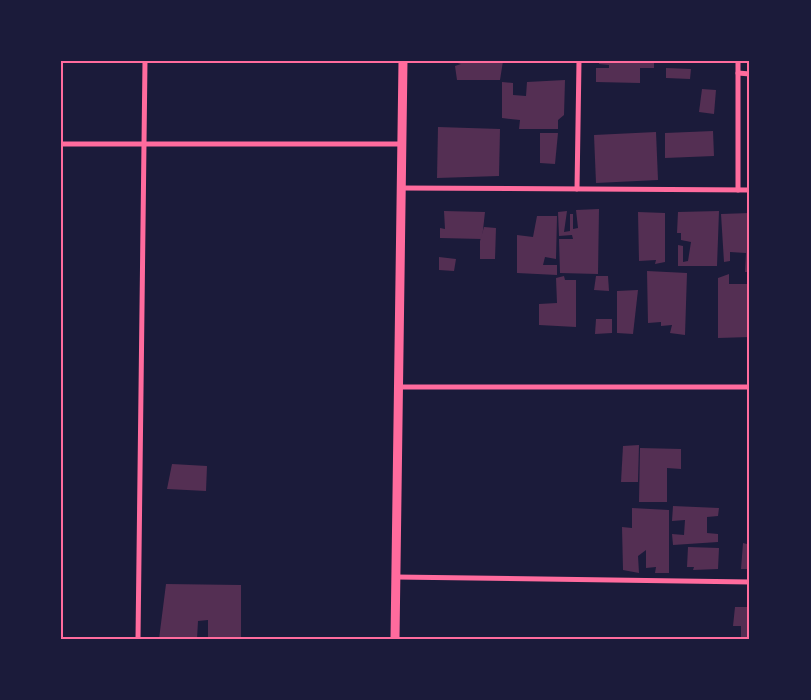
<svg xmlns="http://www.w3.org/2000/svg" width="811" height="700" viewBox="0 0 811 700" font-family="'Source Sans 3',sans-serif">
<rect width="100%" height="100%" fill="#1b1b3a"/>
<!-- building -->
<g fill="#542f53">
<polygon points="451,61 503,61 500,80 457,80 455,66 461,64"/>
<polygon points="599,61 654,61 654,68 640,68 640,83 596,82 596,68 609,68 609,65 599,64"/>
<polygon points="666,68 691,69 690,79 666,78"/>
<polygon points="565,80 564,115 558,120 558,129 519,129 520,120 502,118 502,82 513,83 513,95 526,96 527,82"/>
<polygon points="702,89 716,90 714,114 699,112"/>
<polygon points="438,127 500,129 499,176 437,178"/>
<polygon points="713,131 714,156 665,158 665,133"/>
<polygon points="656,132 658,180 596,183 594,135"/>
<polygon points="540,133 558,133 555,164 540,163"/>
<polygon points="599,209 598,274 560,273 559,239 573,239 572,235 559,236 558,212 567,211 564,232 570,231 570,214 573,214 573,229 578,228 576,210"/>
<polygon points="444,211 485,212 482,239 440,238 440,228 445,229"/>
<polygon points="719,211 717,266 678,266 678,245 683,246 683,262 688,261 691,242 681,240 681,233 677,233 678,212"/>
<polygon points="638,212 665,213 665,262 655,264 656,260 639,261"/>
<polygon points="750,213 750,272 745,272 746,253 730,252 730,261 724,262 721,214"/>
<polygon points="537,216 557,216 556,259 545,257 543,265 557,265 557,275 517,273 517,235 533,237"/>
<polygon points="484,227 496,228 495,259 480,259 480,241"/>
<polygon points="439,257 456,259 454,271 439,270"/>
<polygon points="647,271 687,273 685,335 670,333 672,325 661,326 661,322 648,323"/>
<polygon points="729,274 729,284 750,284 750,337 718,338 718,278"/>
<polygon points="564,276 565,280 576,280 576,327 539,325 539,304 557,303 556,278"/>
<polygon points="596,276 608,276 609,291 594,290"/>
<polygon points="638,290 633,334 617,333 617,291"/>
<polygon points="596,319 612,319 612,333 595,334"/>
<polygon points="639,445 638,482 621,482 623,446"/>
<polygon points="640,448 681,449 681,469 667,468 667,502 639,502"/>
<polygon points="172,464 207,466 206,491 167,489"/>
<polygon points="673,506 719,508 718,516 707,517 707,533 718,534 718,542 673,545 672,534 684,535 685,520 672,521"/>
<polygon points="632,508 669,510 669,573 655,573 656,567 646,568 646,550 638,556 639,573 623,570 622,527 632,528"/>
<polygon points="747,538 750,538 750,569 741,569 743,543 747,544"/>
<polygon points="688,547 719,548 718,569 693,570 694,567 687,567"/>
<polygon points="166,584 241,585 241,639 208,639 208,620 198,621 197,639 159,639"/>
<polygon points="735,607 750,607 750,639 741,639 741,626 733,626"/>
</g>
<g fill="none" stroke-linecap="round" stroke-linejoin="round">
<!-- minor -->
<g stroke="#ff6b9d" stroke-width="5">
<polyline points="738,73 750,74"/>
<polyline points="61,144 401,144"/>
<polyline points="401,188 750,190"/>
<polyline points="577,189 579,61"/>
<polyline points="738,190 738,61"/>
<polyline points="398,387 750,387"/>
<polyline points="396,577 750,582"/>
<polyline points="138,639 145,61"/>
</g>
<!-- tertiary -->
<polyline stroke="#ff6b9d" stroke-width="9" points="395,639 403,61"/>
</g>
<!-- border -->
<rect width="811" height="700" fill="none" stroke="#1b1b3a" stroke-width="125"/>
<rect x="62" y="62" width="686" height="576" fill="none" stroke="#ff6b9d" stroke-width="2"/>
</svg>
